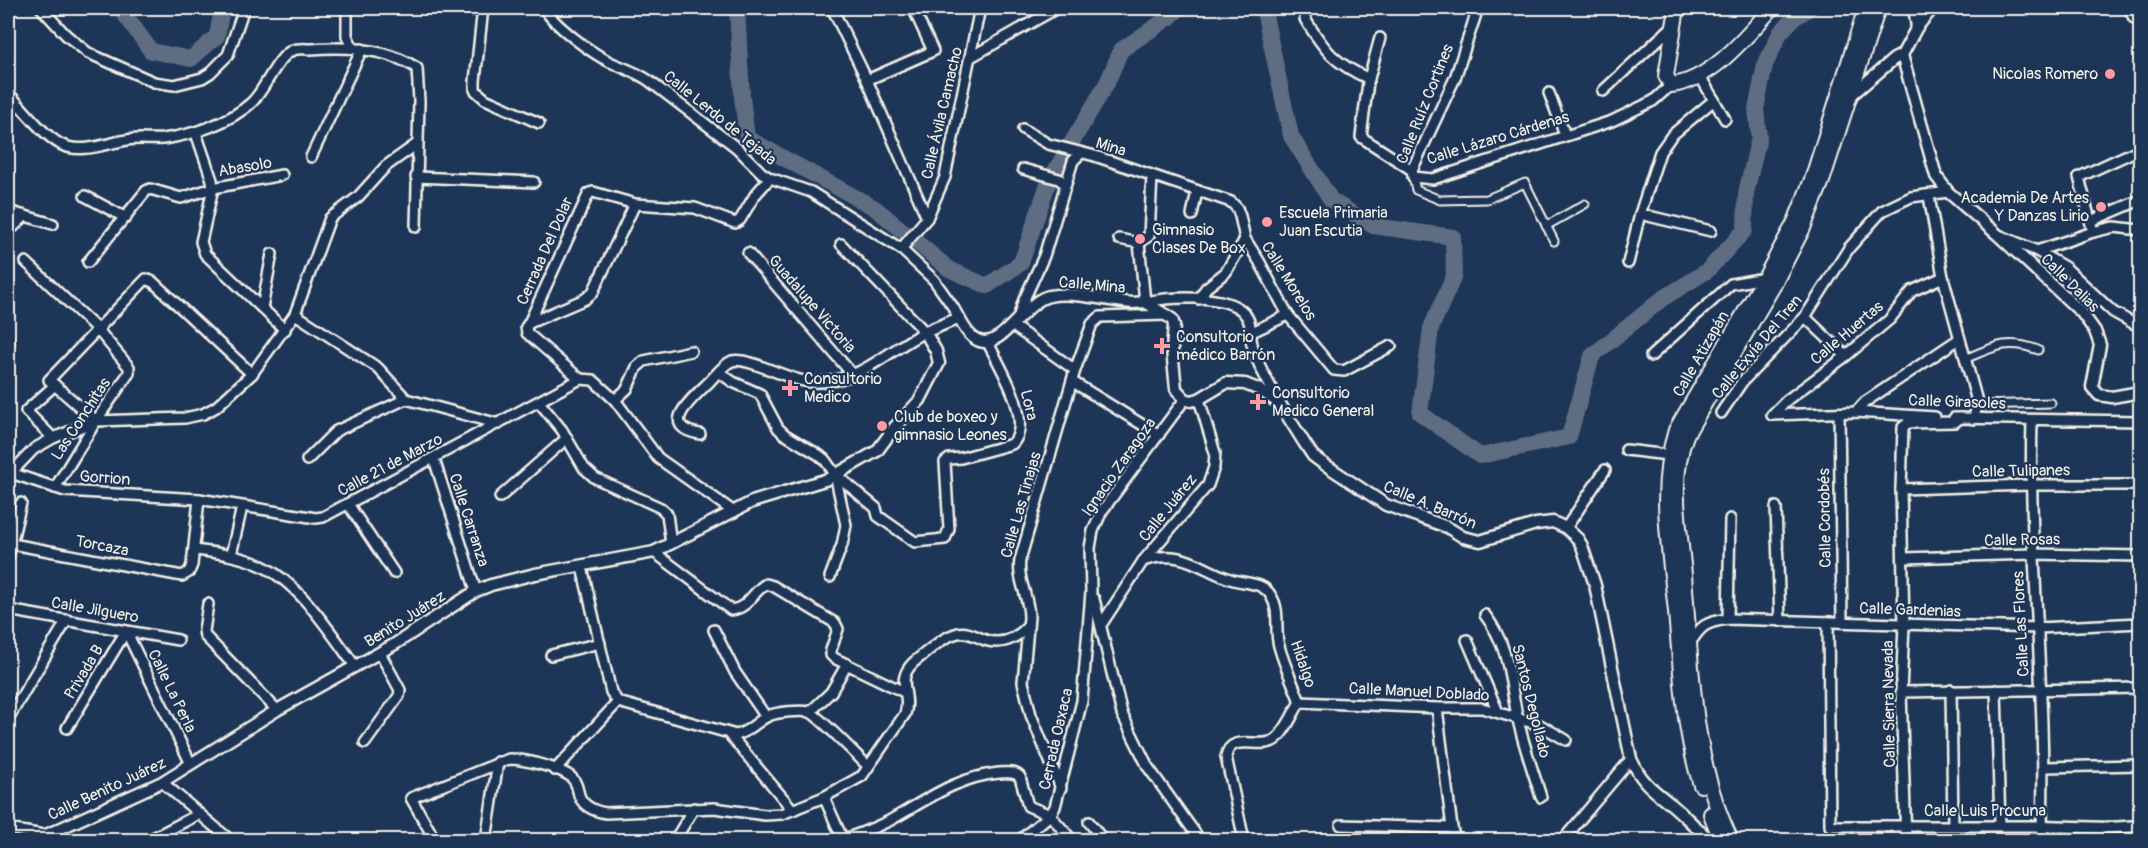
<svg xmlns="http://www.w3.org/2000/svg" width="2148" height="848" viewBox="0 0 2148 848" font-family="Pangolin,sans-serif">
<rect width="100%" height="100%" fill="#1d3557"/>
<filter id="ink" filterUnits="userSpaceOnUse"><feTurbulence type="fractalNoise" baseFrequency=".0167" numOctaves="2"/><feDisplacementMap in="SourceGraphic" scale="12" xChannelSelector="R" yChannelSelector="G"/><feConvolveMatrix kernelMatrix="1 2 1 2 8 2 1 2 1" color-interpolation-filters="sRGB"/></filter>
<g filter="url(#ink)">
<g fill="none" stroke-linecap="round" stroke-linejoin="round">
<!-- river -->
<g stroke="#5e6d82" stroke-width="16">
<polyline points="120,8 151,51 191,59 217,36 222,8"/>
<polyline points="737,8 742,97 747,138 875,208 949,269 987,286 1021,263 1049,181 1107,83 1121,50 1170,17 1180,8"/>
<polyline points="1259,8 1264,11 1291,136 1331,200 1373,226 1453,237 1454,276 1431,328 1420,413 1480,456 1569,437 1592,356 1662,299 1707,271 1745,230 1746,193 1759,137 1756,109 1765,65 1780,33 1794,18 1810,8"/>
</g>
<defs>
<g id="pedestrian">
<polyline points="1413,177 1416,190 1440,200 1487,199 1525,183 1554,241"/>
<polyline points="1546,226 1585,204"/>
<path d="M1965 359C1993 347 2008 338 2038 350"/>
<polyline points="1978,405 2051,403"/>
</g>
<g id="minor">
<polyline points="41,8 66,35 88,53 154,82 174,85 202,78 210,73 228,55 244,8"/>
<polyline points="347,8 347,36 353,48"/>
<polyline points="460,8 482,11"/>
<polyline points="483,8 475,81 475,90 485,99 539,123"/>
<path d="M544 8C555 26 590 52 610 62 623 68 636 72 648 80L737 148 762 173 770 178 811 192 901 249 934 280 953 307 959 318"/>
<polyline points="832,8 867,80 927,218"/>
<polyline points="1478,8 1455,78 1412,170 1413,177 1433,179 1612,121 1653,101 1671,85"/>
<polyline points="2129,8 2134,18 2140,23"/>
<polyline points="8,12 11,8"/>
<path d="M1305 19C1325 51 1334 63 1369 79"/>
<polyline points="1380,38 1368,82 1361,137 1412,170"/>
<polyline points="971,57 1057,8"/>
<polyline points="1700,76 1725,119"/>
<polyline points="867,80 933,51 913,8"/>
<polyline points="1603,91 1674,25"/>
<path d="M8 93C24 109 40 132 60 144 80 155 107 143 127 140 139 138 151 140 163 139 192 135 229 123 251 103 265 91 276 57 293 50 298 48 306 49 311 49 347 46 386 48 417 68L419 101 416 227"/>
<polyline points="1549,93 1565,135"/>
<polyline points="1023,129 1048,144 1095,156 1231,202 1237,208 1240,216 1245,239 1259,261 1288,315 1334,370 1344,371 1391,346"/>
<polyline points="196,133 212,180 213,188 201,242 205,254 285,330"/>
<polyline points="311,157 362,49"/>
<polyline points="1023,169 1059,179 1065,184"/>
<polyline points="416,177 534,182"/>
<polyline points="85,196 126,218"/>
<polyline points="1929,196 1943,277 1978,405 1973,419"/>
<polyline points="8,211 53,224"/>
<polyline points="1640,214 1711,231"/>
<polyline points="1192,215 1197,191"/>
<polyline points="2091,221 2140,200"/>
<polyline points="8,232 25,216"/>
<polyline points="2093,232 2079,177 2140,149"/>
<polyline points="2001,236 2037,251 2066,268 2113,312 2140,327"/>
<polyline points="1119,239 1139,243"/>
<path d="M1139 243 1145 302C1169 297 1227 293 1244 313 1253 323 1249 333 1252 344 1257 365 1270 385 1280 404"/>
<polyline points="1139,243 1149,236 1152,176"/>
<polyline points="901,249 927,218 945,177 980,8"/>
<polyline points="2037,251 2093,232 2114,227 2140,230"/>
<polyline points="748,253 853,375"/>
<polyline points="26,262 98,330 129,367 129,373 96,421 55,488"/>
<polyline points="88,262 146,191 150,189 181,198 213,188 282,175"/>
<polyline points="1628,263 1640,214 1660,152 1672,135 1714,100"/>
<polyline points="1199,299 1206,288 1226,272 1245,239"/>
<polyline points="262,308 272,254"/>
<polyline points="295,314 378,368 406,399 499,424"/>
<polyline points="1805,317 1846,356"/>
<polyline points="1018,319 1023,302 1044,256 1073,161 1080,154"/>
<polyline points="529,323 589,193 593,192 635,204 695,208 735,223 740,220 755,195 770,178"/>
<polyline points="1013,326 1075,370"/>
<polyline points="1250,333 1288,315"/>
<polyline points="8,340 9,343"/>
<polyline points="1651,356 1731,284 1765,278"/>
<polyline points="720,373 733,382 760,394 778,428 784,434 819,455 825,460 835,474 846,525 842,545 830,577"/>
<polyline points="580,379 527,333 526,327 529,323 585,299 593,292 635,204"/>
<polyline points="1073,382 1159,435"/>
<polyline points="615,400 658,458 734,512"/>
<polyline points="539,402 562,430 584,468 595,478 661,508 667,514 671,544"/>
<polyline points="1856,412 1865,402 1959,339"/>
<polyline points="1721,413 1742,382 1805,317 1849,248 1882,211 1911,197 1948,192"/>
<polyline points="1839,413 1842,622"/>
<polyline points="1772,415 1856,412 1935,417"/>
<polyline points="1772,415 1787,400 1846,356 1890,319 1912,291 1943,277"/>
<polyline points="1954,418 2140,421"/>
<polyline points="96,421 49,380 146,279 153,282 252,374"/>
<path d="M700 434C657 427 692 399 709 382 715 376 724 364 732 361 747 356 789 381 810 382 859 385 886 351 925 332L841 244"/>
<polyline points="53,438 26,411 55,385"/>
<polyline points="1626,450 1668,455"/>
<polyline points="434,459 476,591"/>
<polyline points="307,460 336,431 406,399"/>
<polyline points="8,472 65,491 199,499 316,518 323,517 580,379 593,380 615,400 627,389 637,367 644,361 691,351"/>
<polyline points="11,473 34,449 53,438 96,421 185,418 203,414 216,407 252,374 295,314 330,218 358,197 386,166 417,144"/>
<path d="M835 474 876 508 878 516 915 542 945 539 949 529 945 462 949 459 961 458 1012 444C1035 422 999 365 987 341"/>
<polyline points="1901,489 2030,485 2140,485"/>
<polyline points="500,497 567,438"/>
<polyline points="348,504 394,573"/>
<polyline points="1776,507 1780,621"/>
<polyline points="1566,528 1605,470"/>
<polyline points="12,544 182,576 189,572 192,565 199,499"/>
<path d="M195 550C218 553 242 556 262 566 300 584 331 633 355 666"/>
<path d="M654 552 731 610C748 609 753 591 766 584L773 586 835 623 838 629 831 650V655L834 658 904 692"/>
<polyline points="231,555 242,507"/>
<polyline points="8,557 21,503"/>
<polyline points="1904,558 2032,554 2140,556"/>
<path d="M1143 561C1181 548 1199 568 1230 579 1244 584 1263 581 1271 596 1281 611 1274 630 1279 646 1284 665 1293 683 1300 702"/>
<path d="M582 567 611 692 618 702 736 735C749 732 756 722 768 716 777 712 800 710 810 712 818 715 858 757 868 766"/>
<polyline points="1094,599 1122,714 1148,767 1200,840"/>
<polyline points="208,604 204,631 205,636 277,710"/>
<polyline points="8,610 178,640"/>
<path d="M1485 615C1511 649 1509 681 1518 720 1524 746 1533 771 1541 797"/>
<polyline points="1728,619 1730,519"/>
<path d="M1828 622 1830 826H2042C2047 690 2028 556 2032 420"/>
<polyline points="1101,625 1143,561 1208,485 1214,467 1215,453 1199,399"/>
<polyline points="714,630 735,672 766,717"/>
<polyline points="1467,640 1498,712"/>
<path d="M1689 645C1701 625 1706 622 1728 619L2038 628 2140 623"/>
<polyline points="551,655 600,643"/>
<polyline points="1951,690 1953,825"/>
<polyline points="1996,690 2000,825"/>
<polyline points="1901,692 2140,688"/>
<polyline points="1300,702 1437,708 1482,708 1540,725 1566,740"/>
<polyline points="1437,708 1452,828 1455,840"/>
<polyline points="810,712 831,692 847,664"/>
<polyline points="8,719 67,620"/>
<polyline points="67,728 126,631 191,764"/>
<polyline points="729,734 793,810"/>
<polyline points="365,743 399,696 400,690 380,653"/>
<polyline points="2044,767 2140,765"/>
<polyline points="555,770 618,702"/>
<polyline points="162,782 230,840"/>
<path d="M1061 788 1031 715 1023 682 1029 617C1029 597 1017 580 1020 560L1075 370 1092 324 1100 317 1167 315"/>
<polyline points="824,797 843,840"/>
<polyline points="1089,822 1103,840"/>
<polyline points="1341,825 1452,828"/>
<polyline points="8,829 44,835"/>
<polyline points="149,840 199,814"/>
<path d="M435 840 411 798 509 759C523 759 562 768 572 778 576 782 577 786 578 791 580 805 593 811 606 813L714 808 765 815 782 814 824 797 862 776 905 714C912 693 894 681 914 662 927 652 942 637 958 633 969 631 976 637 985 640 1002 646 1017 638 1028 626"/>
<polyline points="486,840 498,762"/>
<polyline points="675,840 694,808"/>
<path d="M841 840C857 835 874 828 889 821 925 801 956 777 999 773 1007 773 1014 771 1020 777L1028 806 1050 815 1072 840"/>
<polyline points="1020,840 1050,815 1055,807 1082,701 1091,592 1090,548 1093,531 1102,511 1185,399"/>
<path d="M1244 840 1226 757C1230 731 1262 751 1276 739 1286 731 1293 713 1300 702"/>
<polyline points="1563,840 1631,759"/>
<polyline points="1906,840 1901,692 1904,625 1901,489 1903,427 1908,423 1955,422 1960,418"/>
</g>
<g id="tertiary">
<polyline points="1914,8 1917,27"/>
<polyline points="1902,55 1936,176 1948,192 1998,235 2082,313 2095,331 2100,345 2092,387 2099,395 2112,397 2140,392"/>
<polyline points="1902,55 1917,27 1933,8"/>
<polyline points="1849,97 1894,59 1902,55"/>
<path d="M35 840 162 782 277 710 395 644 476 591 491 585 535 574 654 552 752 502 828 479 877 451 894 428 920 400 939 363 936 351 925 332 959 318C990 380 1017 303 1049 296 1074 291 1108 301 1133 303L1145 302 1172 319 1174 325 1172 350 1176 389 1185 399 1191 401 1199 399 1226 383 1245 384 1260 390 1280 404 1305 444 1313 456 1321 462 1386 505 1447 527 1463 537 1480 541 1536 524 1553 522 1566 528 1578 539 1582 546 1595 585 1631 759C1642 783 1652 789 1672 805 1684 815 1695 827 1707 837L1712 840 1719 838"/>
<polyline points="2042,840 2042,826 2109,828 2140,826"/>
</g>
<g id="primary">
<path d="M1677 8 1666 76 1671 85C1711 81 1747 36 1772 8"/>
<path d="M1701 785C1683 730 1681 669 1676 612 1670 551 1657 490 1676 430L1765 278 1795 222 1813 177 1866 8"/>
<polyline points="1711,814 1721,840"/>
<path d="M1731 840C1692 761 1691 662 1684 575 1680 528 1669 480 1686 435L1773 286 1803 228 1822 181 1878 8"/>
</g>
</defs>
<!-- pedestrian casing -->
<use href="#pedestrian" stroke="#f4f1e8" stroke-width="11"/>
<!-- minor casing -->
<use href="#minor" stroke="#f4f1e8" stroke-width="14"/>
<!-- tertiary casing -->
<use href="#tertiary" stroke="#f4f1e8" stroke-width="15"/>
<!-- primary casing -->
<use href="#primary" stroke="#f4f1e8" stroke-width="18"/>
<!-- pedestrian -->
<use href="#pedestrian" stroke="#1d3557" stroke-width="7"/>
<!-- minor -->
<use href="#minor" stroke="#1d3557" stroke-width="9"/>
<!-- tertiary -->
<use href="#tertiary" stroke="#1d3557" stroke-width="10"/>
<!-- primary -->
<use href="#primary" stroke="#1d3557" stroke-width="14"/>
</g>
</g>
<!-- markers -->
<g fill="#ff9aa2" stroke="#1d3557" stroke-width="2">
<circle cx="2110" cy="74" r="6"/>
<circle cx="2101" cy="207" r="6"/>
<circle cx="1267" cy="222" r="6"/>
<circle cx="1140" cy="239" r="6"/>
<path d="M1159 337h6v6h6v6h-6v6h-6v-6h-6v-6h6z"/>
<path d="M787 379h6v6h6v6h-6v6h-6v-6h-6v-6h6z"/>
<path d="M1255 393h6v6h6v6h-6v6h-6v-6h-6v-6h6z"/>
<circle cx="882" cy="426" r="6"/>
</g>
<g text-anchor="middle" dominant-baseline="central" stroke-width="4.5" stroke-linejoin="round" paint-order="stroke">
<!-- poi labels -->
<g font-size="16" fill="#f4f1e8" stroke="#1d3557" text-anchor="start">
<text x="2098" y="74" text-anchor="end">Nicolas Romero</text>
<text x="2089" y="198" text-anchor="end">Academia De Artes<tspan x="2089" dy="18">Y Danzas Lirio</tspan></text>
<text x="1279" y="213">Escuela Primaria<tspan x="1279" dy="18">Juan Escutia</tspan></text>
<text x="1152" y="230">Gimnasio<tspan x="1152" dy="18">Clases De Box</tspan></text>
<text x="1176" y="337">Consultorio<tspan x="1176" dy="18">médico Barrón</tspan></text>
<text x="804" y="379">Consultorio<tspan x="804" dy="18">Medico</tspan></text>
<text x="1272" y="393">Consultorio<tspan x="1272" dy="18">Medico General</tspan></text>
<text x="894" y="417">Club de boxeo y<tspan x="894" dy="18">gimnasio Leones</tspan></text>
</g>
<!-- street labels -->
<g font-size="16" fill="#f4f1e8" stroke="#1d3557">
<text transform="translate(1425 104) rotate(-68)">Calle Ruíz Cortines</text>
<text transform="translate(942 113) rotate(-77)">Calle Ávila Camacho</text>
<text transform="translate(720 118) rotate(39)">Calle Lerdo de Tejada</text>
<text transform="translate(1498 138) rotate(-17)">Calle Lázaro Cárdenas</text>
<text transform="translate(1111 147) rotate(17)">Mina</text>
<text transform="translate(245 167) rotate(-10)">Abasolo</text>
<text transform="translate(545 251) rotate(-66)">Cerrada Del Dolar</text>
<text transform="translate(1289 281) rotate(58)">Calle Morelos</text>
<text transform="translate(2070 283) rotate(45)">Calle Dalias</text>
<text transform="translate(1092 285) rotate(5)">Calle Mina</text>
<text transform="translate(812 304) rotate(49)">Guadalupe Victoria</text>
<text transform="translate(1847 333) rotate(-40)">Calle Huertas</text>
<text transform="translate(1757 347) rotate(-50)">Calle Exvía Del Tren</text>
<text transform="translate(1701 354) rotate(-60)">Calle Atizapán</text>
<text transform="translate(1957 402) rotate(2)">Calle Girasoles</text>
<text transform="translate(1029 405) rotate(76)">Lora</text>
<text transform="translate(81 419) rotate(-57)">Las Conchitas</text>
<text transform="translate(390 465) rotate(-28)">Calle 21 de Marzo</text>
<text transform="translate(1119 467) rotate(-55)">Ignacio Zaragoza</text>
<text transform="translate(2021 471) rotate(-1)">Calle Tulipanes</text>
<text transform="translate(105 478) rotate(4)">Gorrion</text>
<text transform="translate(1021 505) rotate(-74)">Calle Las Tinajas</text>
<text transform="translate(1430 505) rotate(23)">Calle A. Barrón</text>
<text transform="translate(1168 508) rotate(-51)">Calle Juárez</text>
<text transform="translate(1825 518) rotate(-91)">Calle Cordobés</text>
<text transform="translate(469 520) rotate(72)">Calle Carranza</text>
<text transform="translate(2022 540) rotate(-1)">Calle Rosas</text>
<text transform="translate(102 546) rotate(11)">Torcaza</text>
<text transform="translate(95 610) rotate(10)">Calle Jilguero</text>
<text transform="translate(1910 610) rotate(2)">Calle Gardenias</text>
<text transform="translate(405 619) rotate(-32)">Benito Juárez</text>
<text transform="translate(2021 624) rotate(-93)">Calle Las Flores</text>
<text transform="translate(1303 664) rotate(71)">Hidalgo</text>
<text transform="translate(84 672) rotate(-59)">Privada B</text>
<text transform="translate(172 691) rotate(64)">Calle La Perla</text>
<text transform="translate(1419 692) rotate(3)">Calle Manuel Doblado</text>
<text transform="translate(1531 701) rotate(76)">Santos Degollado</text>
<text transform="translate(1889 704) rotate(-91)">Calle Sierra Nevada</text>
<text transform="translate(1056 739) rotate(-77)">Cerrada Oaxaca</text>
<text transform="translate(107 789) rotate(-25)">Calle Benito Juárez</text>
<text x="1985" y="811">Calle Luis Procuna</text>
</g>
</g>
<!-- margin -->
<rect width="2148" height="848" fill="none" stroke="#1d3557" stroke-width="30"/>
<rect x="15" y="15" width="2118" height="818" fill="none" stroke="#f4f1e8" stroke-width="2" filter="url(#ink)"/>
</svg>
